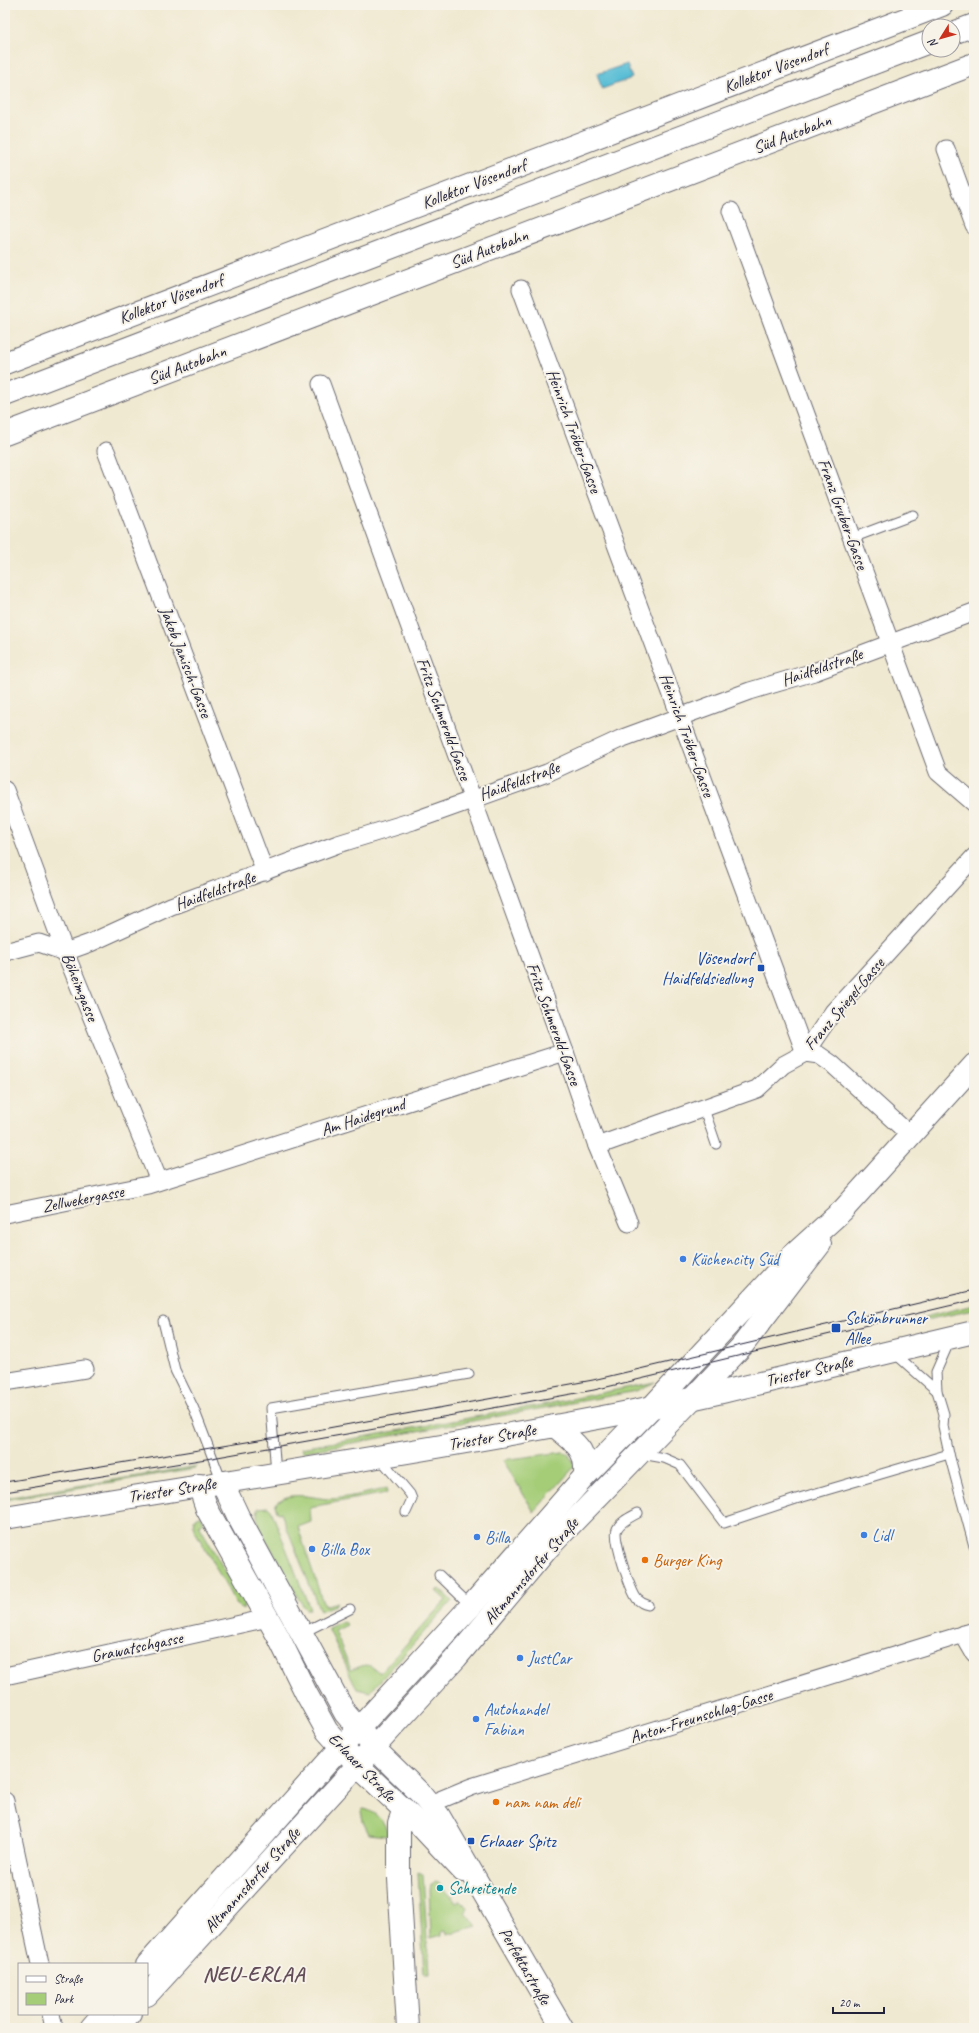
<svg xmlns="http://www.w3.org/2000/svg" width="979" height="2033" viewBox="0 0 979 2033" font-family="Caveat,sans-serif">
<rect width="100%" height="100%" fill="#f7f3e8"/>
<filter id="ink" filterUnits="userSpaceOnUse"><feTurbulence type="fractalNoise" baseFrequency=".025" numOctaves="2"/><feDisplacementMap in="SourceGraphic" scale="8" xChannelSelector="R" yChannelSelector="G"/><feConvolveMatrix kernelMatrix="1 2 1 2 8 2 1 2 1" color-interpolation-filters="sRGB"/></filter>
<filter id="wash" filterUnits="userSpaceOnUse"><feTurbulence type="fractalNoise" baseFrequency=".012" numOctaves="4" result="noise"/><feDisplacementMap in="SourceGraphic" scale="16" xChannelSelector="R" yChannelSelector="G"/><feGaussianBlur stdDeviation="0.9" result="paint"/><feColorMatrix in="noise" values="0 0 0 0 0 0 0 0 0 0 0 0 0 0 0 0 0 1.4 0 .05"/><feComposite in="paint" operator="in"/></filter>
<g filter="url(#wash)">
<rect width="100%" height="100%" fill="#f0e9d1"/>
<!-- green -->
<g fill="#a5cd78" stroke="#64785a">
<polygon points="974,1305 974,1310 925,1320 924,1317"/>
<polygon points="655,1382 636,1391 604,1397 303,1452 301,1448 542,1405"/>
<polygon points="563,1452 568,1453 575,1466 534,1512 503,1460"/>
<polygon points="198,1466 196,1468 5,1500 5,1498"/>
<path d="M386 1489 387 1493 310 1507 311 1522 298 1527 324 1606 337 1602 335 1605 320 1611 281 1513 277 1512 275 1505C287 1489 313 1498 328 1499 343 1499 370 1492 386 1489Z"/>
<polygon points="268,1507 271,1510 310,1609 306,1609 303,1606 260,1529 257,1517 258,1508"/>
<polygon points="200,1515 203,1523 199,1525 237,1592 241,1590 245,1598 243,1609 236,1604 194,1529 193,1525 194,1520"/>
<path d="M439 1589 452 1601 370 1692 357 1689 328 1628 343 1621 347 1625 335 1631 351 1670C367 1664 367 1662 380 1673L446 1600 436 1591Z"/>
<path d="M363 1809C373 1809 390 1826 387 1836L369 1834 363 1822 361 1811Z"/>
<polygon points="418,1872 423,1874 429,1974 424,1974"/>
<polygon points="435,1882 439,1883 456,1902 460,1900 467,1907 465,1912 477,1926 447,1934 446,1930 441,1931 442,1935 431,1938 429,1889 430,1884"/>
</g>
<!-- water -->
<polygon fill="#57bdd5" stroke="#3c7088" points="627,64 632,78 602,89 597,74"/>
</g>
<g filter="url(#ink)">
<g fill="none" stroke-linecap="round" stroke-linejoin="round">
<defs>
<g id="service">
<polyline points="852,538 913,515"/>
<polyline points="704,1109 716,1144"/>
<polyline points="163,1321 175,1370 194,1409 222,1482"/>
<polyline points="893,1352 937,1391"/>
<polyline points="641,1454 664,1458 680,1465 724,1523 796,1499 949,1454 943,1426 944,1414 937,1391 936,1372 950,1340"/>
<polyline points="949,1454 974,1546"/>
<polyline points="379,1457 410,1494 412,1499 406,1512"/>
<polyline points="276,1473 271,1408 469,1374"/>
<path d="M638 1513C631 1517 621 1521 617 1529 612 1538 631 1591 637 1599 640 1602 644 1604 648 1605"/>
<polyline points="439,1575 471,1606"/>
<polyline points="302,1633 350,1609"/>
</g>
<g id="minor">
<polyline points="946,149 974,226"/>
<polyline points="731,211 938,772 974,803"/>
<polyline points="521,289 805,1053"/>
<polyline points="321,384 565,1052 597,1146 629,1223"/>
<polyline points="106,451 265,872"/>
<polyline points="5,790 65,952 159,1181"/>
<polyline points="5,952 39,943 65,952 90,943 171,906 338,844 413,821 547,773 620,739 750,691 814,672 974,612"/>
<polyline points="805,1053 819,1055 832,1064 910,1135"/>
<polyline points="597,1146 757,1089 783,1065 805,1053 833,1012 974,857"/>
<polyline points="5,1214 148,1185 565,1052"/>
<polyline points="5,1382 85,1369"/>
<polyline points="963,1634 974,1653"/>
<polyline points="5,1676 268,1618"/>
<polyline points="5,1801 40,1964"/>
<polyline points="430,1804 471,1787 974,1631"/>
<polyline points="51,2014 54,2028"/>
</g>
<polyline id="tertiary" points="404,1809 399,1823 399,1879 408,2028"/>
<g id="secondary">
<polyline points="692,1399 742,1346 820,1244"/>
<polyline points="651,1408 792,1256 843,1210 974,1065"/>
</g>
<g id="primary">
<path d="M555 1426C575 1444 587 1448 585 1476"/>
<polyline points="222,1482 239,1518 345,1713 381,1755 422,1795 439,1816 562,2028"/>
<polyline points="199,1485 207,1509 278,1636 306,1693 327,1731 366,1774 416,1821 463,1871"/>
<path d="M5 1518C199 1485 394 1457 587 1420 717 1396 845 1362 974 1332"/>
<polyline points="147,1965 327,1763 471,1606 585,1476 651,1408"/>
<polyline points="147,1995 456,1658 548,1548 692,1399"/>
<polyline points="91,2028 103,2014"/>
<polyline points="117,2028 130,2014"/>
</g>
<g id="motorway">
<polyline points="953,33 974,25"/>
<polyline points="5,363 942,5"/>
<polyline points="5,395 929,42"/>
<polyline points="5,434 974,64"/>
</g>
</defs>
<!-- service casing -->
<use href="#service" stroke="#6a6870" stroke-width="11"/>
<!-- minor casing -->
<use href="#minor" stroke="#6a6870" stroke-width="19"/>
<!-- tertiary casing -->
<use href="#tertiary" stroke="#6a6870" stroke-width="24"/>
<!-- secondary casing -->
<use href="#secondary" stroke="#6a6870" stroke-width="24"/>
<!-- primary casing -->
<use href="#primary" stroke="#6a6870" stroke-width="24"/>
<!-- motorway casing -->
<use href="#motorway" stroke="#6a6870" stroke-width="24"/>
<!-- service -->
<use href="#service" stroke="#fff" stroke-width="9"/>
<!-- minor -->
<use href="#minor" stroke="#fff" stroke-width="17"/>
<!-- tertiary -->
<use href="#tertiary" stroke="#fff" stroke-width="22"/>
<!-- secondary -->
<use href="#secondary" stroke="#fff" stroke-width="22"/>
<!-- primary -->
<use href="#primary" stroke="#fff" stroke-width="22"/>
<!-- motorway -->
<use href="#motorway" stroke="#fff" stroke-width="22"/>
<!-- tram -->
<g stroke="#22223b" stroke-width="1">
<polyline points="5,1482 295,1434 593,1380 974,1290"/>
<polyline points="5,1492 212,1458 594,1390 974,1300"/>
</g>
</g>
</g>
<!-- markers -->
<g fill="#1a4fb4" stroke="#f7f3e8" stroke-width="1.5">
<rect x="757" y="964" width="8" height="8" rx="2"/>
<rect x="831" y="1323" width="10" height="10" rx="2"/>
<rect x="467" y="1837" width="8" height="8" rx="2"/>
</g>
<g fill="#3f7fe0" stroke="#f7f3e8" stroke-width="1.5">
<circle cx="683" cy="1259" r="4"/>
<circle cx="864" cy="1535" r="4"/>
<circle cx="477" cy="1537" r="4"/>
<circle cx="312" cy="1549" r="4"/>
<circle cx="520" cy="1658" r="4"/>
<circle cx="476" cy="1719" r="4"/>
</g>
<g fill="#e8710a" stroke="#f7f3e8" stroke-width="1.5">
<circle cx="645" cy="1560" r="4"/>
<circle cx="496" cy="1802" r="4"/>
</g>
<circle fill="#0f9aa8" stroke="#f7f3e8" stroke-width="1.5" cx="440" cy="1888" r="4"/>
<g text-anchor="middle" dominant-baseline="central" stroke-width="4" stroke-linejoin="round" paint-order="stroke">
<!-- street labels -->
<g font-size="17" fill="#22223b" stroke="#f7f3e8">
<text transform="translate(776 68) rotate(-21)">Kollektor Vösendorf</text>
<text transform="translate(792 134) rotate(-21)">Süd Autobahn</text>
<text transform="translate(474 184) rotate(-21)">Kollektor Vösendorf</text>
<text transform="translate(489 249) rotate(-21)">Süd Autobahn</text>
<text transform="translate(171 299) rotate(-21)">Kollektor Vösendorf</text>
<text transform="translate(187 365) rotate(-21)">Süd Autobahn</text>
<text transform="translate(574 431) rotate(70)">Heinrich Tröber-Gasse</text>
<text transform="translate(843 514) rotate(70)">Franz Gruber-Gasse</text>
<text transform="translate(186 662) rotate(69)">Jakob Janisch-Gasse</text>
<text transform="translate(822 667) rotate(-19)">Haidfeldstraße</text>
<text transform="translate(444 719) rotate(70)">Fritz Schmerold-Gasse</text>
<text transform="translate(687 735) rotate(70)">Heinrich Tröber-Gasse</text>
<text transform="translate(519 781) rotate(-20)">Haidfeldstraße</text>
<text transform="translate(215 891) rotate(-20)">Haidfeldstraße</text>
<text transform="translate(80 987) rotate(68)">Böheimgasse</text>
<text transform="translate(844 1004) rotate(-50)">Franz Spiegel-Gasse</text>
<text transform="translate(554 1024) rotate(70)">Fritz Schmerold-Gasse</text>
<text transform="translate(363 1117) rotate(-18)">Am Haidegrund</text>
<text transform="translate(83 1199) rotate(-11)">Zellwekergasse</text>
<text transform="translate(809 1371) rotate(-13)">Triester Straße</text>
<text transform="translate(492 1437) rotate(-10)">Triester Straße</text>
<text transform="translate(172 1490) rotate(-9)">Triester Straße</text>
<text transform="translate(531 1571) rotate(-49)">Altmannsdorfer Straße</text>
<text transform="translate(137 1647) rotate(-12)">Grawatschgasse</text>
<text transform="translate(701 1716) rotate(-17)">Anton-Freunschlag-Gasse</text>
<text transform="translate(362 1767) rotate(46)">Erlaaer Straße</text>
<text transform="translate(252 1880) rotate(-48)">Altmannsdorfer Straße</text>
<text transform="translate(525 1966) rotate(60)">Perfektastraße</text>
</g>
<!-- transit labels -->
<g font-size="17" fill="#164399" stroke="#f7f3e8" text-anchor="start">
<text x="753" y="958" text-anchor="end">Vösendorf<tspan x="753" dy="20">Haidfeldsiedlung</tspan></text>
<text x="845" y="1318">Schönbrunner<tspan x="845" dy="20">Allee</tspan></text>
<text x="479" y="1841">Erlaaer Spitz</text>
</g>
<!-- shop labels -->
<g font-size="17" fill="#366cbe" stroke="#f7f3e8" text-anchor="start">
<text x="691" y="1259">Küchencity Süd</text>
<text x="872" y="1535">Lidl</text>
<text x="485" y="1537">Billa</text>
<text x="320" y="1549">Billa Box</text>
<text x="528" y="1658">JustCar</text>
<text x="484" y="1709">Autohandel<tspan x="484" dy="20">Fabian</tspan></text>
</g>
<!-- food labels -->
<g font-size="17" fill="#c56008" stroke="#f7f3e8" text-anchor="start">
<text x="653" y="1560">Burger King</text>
<text x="504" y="1802">nam nam deli</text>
</g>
<!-- culture labels -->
<g font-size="17" fill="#0d838f" stroke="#f7f3e8" text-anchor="start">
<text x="448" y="1888">Schreitende</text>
</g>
<!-- district labels -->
<g font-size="21" font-weight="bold" letter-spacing="1" fill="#634e5a" stroke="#f7f3e8">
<text x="254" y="1974">NEU-ERLAA</text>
</g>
</g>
<!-- margin -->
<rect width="979" height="2033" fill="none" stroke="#f7f3e8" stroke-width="20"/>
<!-- legend -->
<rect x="18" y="1963" width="130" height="52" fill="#f7f3e8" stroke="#a29fa3"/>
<rect x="26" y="1976" width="20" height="6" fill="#ffffff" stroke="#a29fa3"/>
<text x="54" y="1983" font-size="12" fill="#22223b">Straße</text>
<rect x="26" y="1993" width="20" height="12" fill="#a5cd78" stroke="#a29fa3"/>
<text x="54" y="2003" font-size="12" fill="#22223b">Park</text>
<!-- north arrow -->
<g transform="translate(941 38) rotate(233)"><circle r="19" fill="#f7f3e8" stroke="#a29fa3"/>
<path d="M0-3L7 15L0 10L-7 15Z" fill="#c8321e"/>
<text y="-6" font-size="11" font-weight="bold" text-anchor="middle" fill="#22223b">N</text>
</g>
<!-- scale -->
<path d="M833 2007v6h51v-6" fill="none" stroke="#22223b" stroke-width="2"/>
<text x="839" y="2007" font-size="12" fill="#22223b" stroke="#f7f3e8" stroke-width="3" paint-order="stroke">20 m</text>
</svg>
